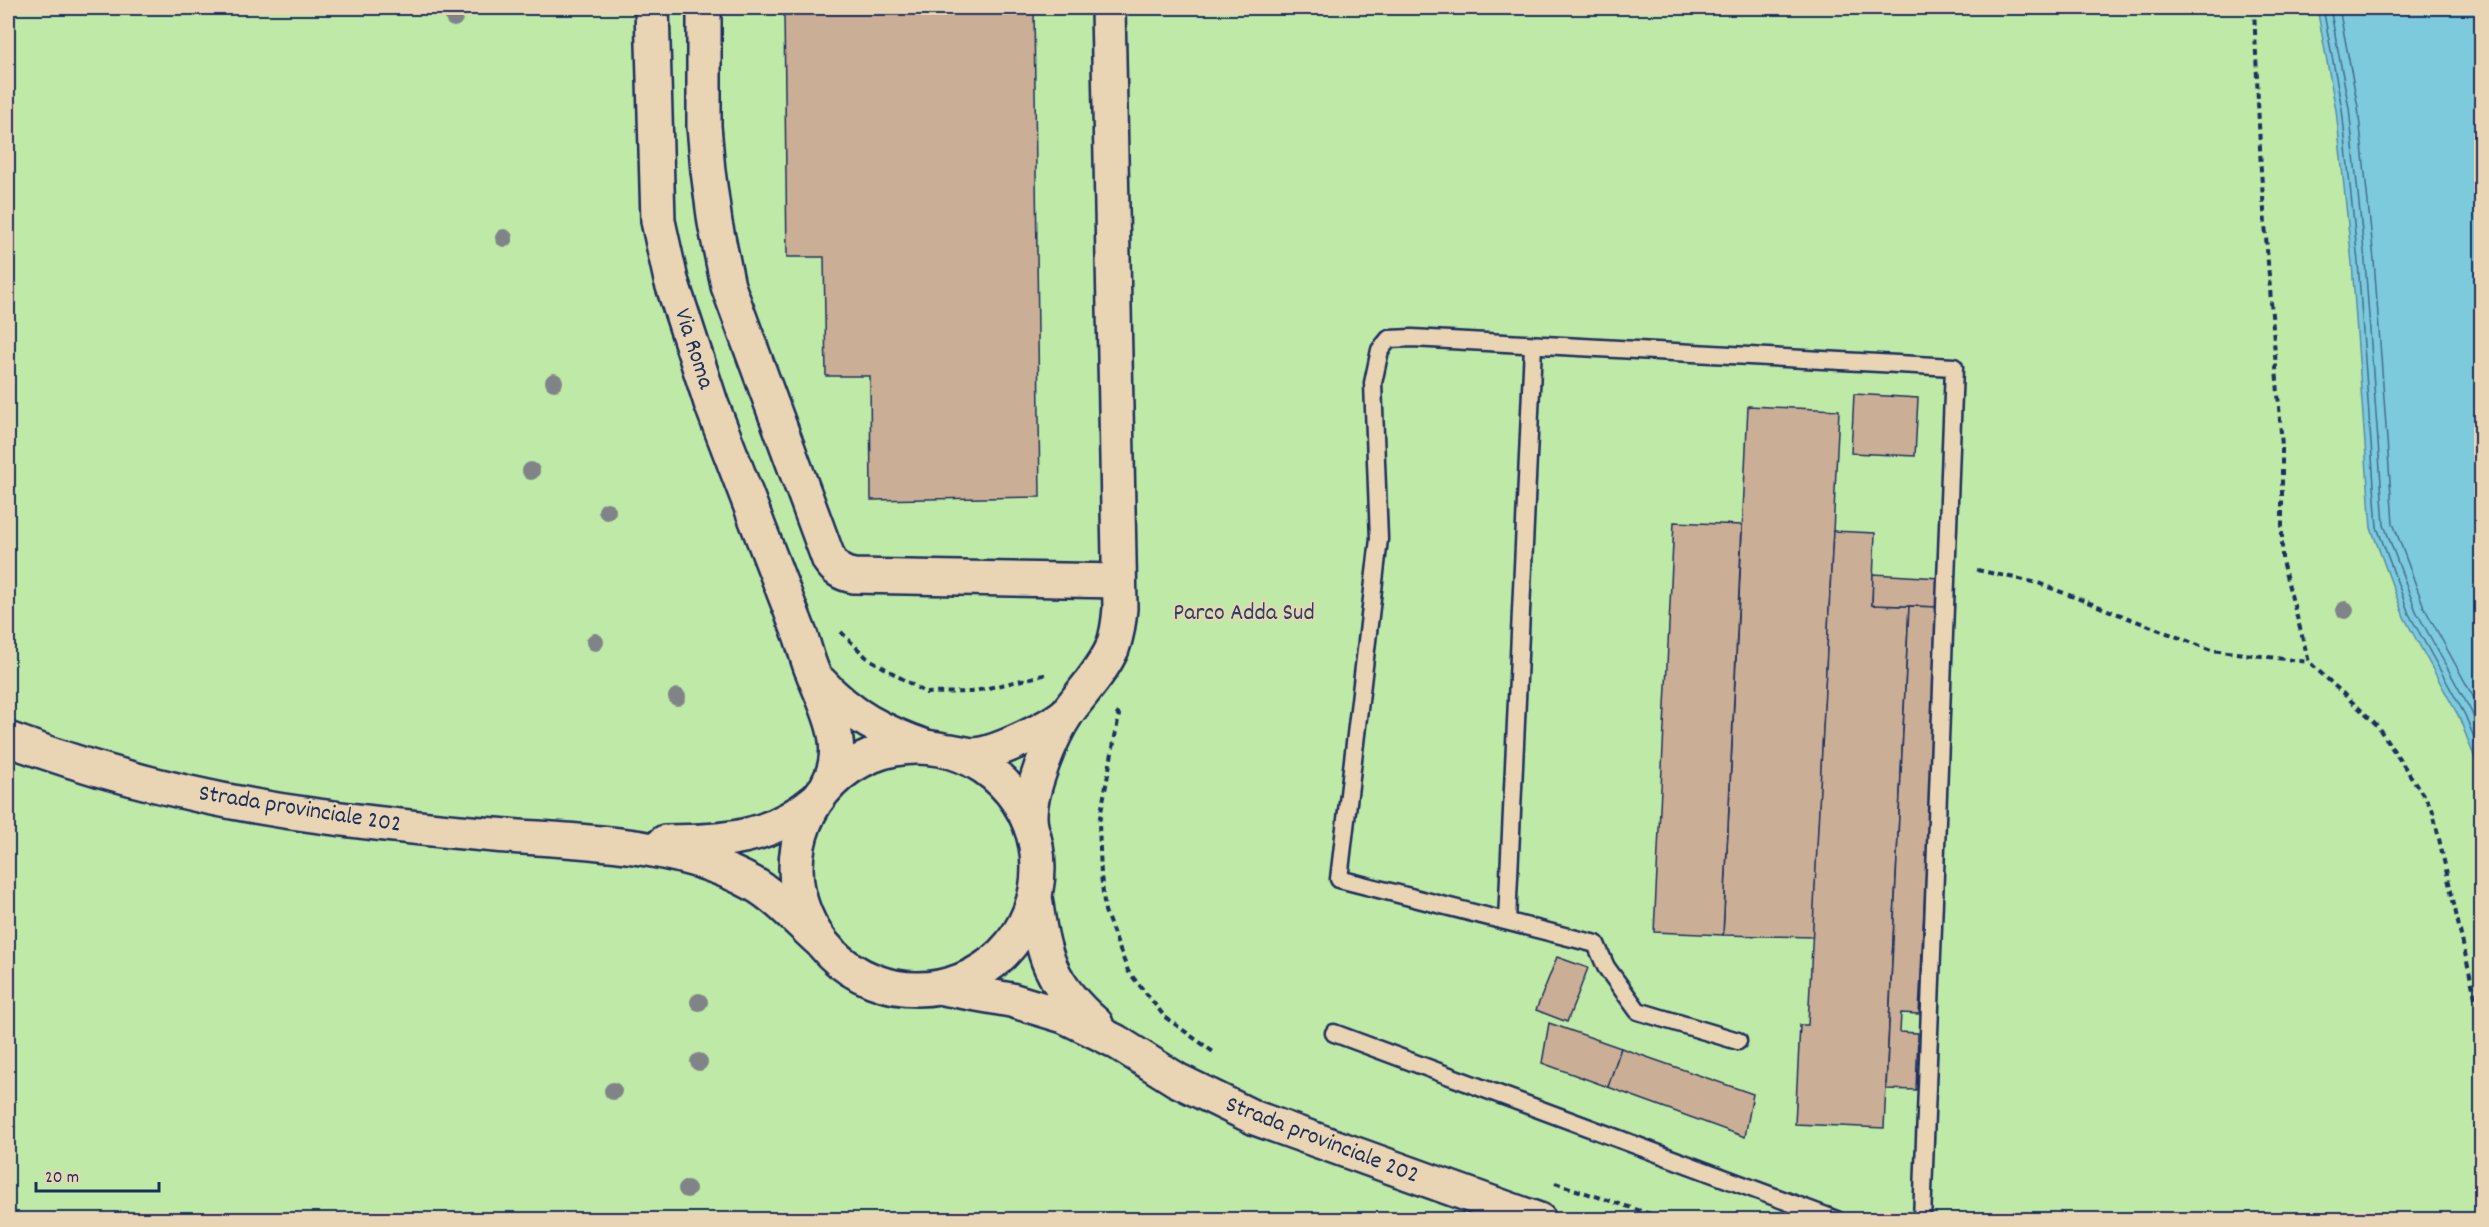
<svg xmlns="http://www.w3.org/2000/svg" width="2489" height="1227" viewBox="0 0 2489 1227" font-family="Dekko,sans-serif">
<rect width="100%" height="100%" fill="#e9d5b3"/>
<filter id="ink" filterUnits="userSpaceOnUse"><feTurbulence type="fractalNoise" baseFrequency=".0167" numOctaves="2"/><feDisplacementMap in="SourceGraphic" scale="12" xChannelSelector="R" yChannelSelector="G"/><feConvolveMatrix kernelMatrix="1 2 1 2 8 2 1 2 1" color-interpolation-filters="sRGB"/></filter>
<g filter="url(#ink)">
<!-- green -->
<rect fill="#bfe9a6" stroke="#6d8c82" stroke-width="1.5" x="8" y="8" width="2473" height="1211"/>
<!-- water -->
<polygon fill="#7dcadc" stroke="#568caa" stroke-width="1.5" points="2317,8 2481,8 2481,774 2459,717 2404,617 2371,528 2352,263 2336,110"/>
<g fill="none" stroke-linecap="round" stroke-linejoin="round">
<!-- shore -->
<g stroke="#426d90" stroke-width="1.5">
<polyline points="2323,8 2342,109 2358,262 2377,527 2409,614 2465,715 2482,757"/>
<polyline points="2330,8 2349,108 2365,261 2384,525 2416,611 2471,711 2482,737"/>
<polyline points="2339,8 2358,107 2374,260 2393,523 2424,607 2482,713"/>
</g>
</g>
<!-- building -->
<g fill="#caae95" stroke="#1b2f5e" stroke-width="1.5">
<polygon points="1034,10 1040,497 871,500 870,376 826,376 824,257 787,257 784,13"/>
<polygon points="1854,394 1918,398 1915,456 1851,453"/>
<polygon points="1748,406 1839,410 1813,937 1723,935"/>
<polygon points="1674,522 1742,525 1723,935 1654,932"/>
<polygon points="1833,531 1875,533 1872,605 1909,606 1884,1128 1795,1124 1800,1025 1808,1025"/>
<polygon points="1873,574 1940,578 1939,607 1872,605"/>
<polygon points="1909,606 1939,607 1919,1014 1901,1013 1900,1032 1918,1033 1916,1090 1886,1089"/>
<polygon points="1557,957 1588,968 1567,1022 1536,1010"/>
<polygon points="1549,1023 1621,1048 1608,1087 1542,1063"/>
<polygon points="1621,1048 1753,1094 1745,1137 1608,1087"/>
</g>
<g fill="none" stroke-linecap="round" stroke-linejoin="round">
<defs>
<g id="service">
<polyline points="1507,921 1533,346"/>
<polyline points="1334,1033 1837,1220"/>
<polyline points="1738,1041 1638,1011 1606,967 1596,944 1339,879 1379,539 1373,383 1380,350 1389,339 1412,338 1954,367 1922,1220"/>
</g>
<g id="minor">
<path d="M652 8 658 221 671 280 711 403 801 637C805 649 808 662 813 673 827 709 849 746 828 784"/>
<path d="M704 8V126L708 171 715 223 728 286 829 560C836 570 842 574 854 576L1119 581"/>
<path d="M820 682C851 716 883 732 926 747"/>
<path d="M951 751C958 752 967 755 975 755 997 753 1049 728 1066 714"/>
<path d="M1031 826C1025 799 1051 737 1067 713 1082 692 1101 673 1112 649 1117 636 1119 621 1120 608L1108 8"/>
</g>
<g id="tertiary">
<path d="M8 739C110 777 211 802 319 816 378 824 436 830 495 835 580 842 676 841 752 883 777 897 797 920 818 939"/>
<circle cx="917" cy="868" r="121"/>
<path d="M665 842C723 842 770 839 816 800"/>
<path d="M1035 897C1043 956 1049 983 1096 1024"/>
<polyline points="943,988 1011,1000 1064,1016 1115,1041 1177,1080 1255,1118 1539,1220"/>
</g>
</defs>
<!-- service casing -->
<use href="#service" stroke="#1b2f5e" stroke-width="21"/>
<!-- minor casing -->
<use href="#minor" stroke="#1b2f5e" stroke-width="38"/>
<!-- tertiary casing -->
<use href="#tertiary" stroke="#1b2f5e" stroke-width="38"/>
<!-- path -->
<g stroke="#1b2f5e" stroke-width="4" stroke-dasharray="6 4.5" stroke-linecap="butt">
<polyline points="2254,8 2261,171 2282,446 2282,561 2309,662 2376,724 2432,808 2475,997 2482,1014"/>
<polyline points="1977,570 2038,583 2211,650 2309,662"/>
<polyline points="841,632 866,657 926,693 971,692 1048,674"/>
<polyline points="1116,713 1119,715 1099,823 1101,875 1105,911 1128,971 1165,1017 1216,1054"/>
<polyline points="1555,1183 1669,1220"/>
</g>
<!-- service -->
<use href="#service" stroke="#e9d5b3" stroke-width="16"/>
<!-- minor -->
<use href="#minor" stroke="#e9d5b3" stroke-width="33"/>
<!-- tertiary -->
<use href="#tertiary" stroke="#e9d5b3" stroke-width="33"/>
</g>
<!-- trees -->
<g fill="#808488">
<circle cx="454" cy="18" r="9"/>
<circle cx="504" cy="238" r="9"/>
<circle cx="554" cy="382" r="9"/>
<circle cx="531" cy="471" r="9"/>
<circle cx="607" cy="511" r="9"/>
<circle cx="2345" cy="610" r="9"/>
<circle cx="595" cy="642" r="9"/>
<circle cx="677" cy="697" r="9"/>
<circle cx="699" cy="1002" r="9"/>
<circle cx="699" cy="1062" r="9"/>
<circle cx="613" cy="1091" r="9"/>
<circle cx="687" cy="1189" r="9"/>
</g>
</g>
<g text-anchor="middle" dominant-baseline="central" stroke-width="4.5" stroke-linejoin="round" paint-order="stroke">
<!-- street labels -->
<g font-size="24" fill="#1b2f5e" stroke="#e9d5b3">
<text transform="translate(693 349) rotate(72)">Via Roma</text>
<text transform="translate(300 810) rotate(9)">Strada provinciale 202</text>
<text transform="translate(1322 1141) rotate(21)">Strada provinciale 202</text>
</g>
<!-- park labels -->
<g font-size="24" fill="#2b4265" stroke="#e9d5b3">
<text x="1244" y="614">Parco Adda Sud</text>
</g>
</g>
<!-- margin -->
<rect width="2489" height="1227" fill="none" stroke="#e9d5b3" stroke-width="30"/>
<rect x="15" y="15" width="2459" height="1197" fill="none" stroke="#1b2f5e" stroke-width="2" filter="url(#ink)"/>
<!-- scale -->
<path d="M36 1182v9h123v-9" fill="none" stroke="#1b2f5e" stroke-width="3"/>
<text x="45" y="1182" font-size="18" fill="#1b2f5e" stroke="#e9d5b3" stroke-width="4.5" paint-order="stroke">20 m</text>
</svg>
